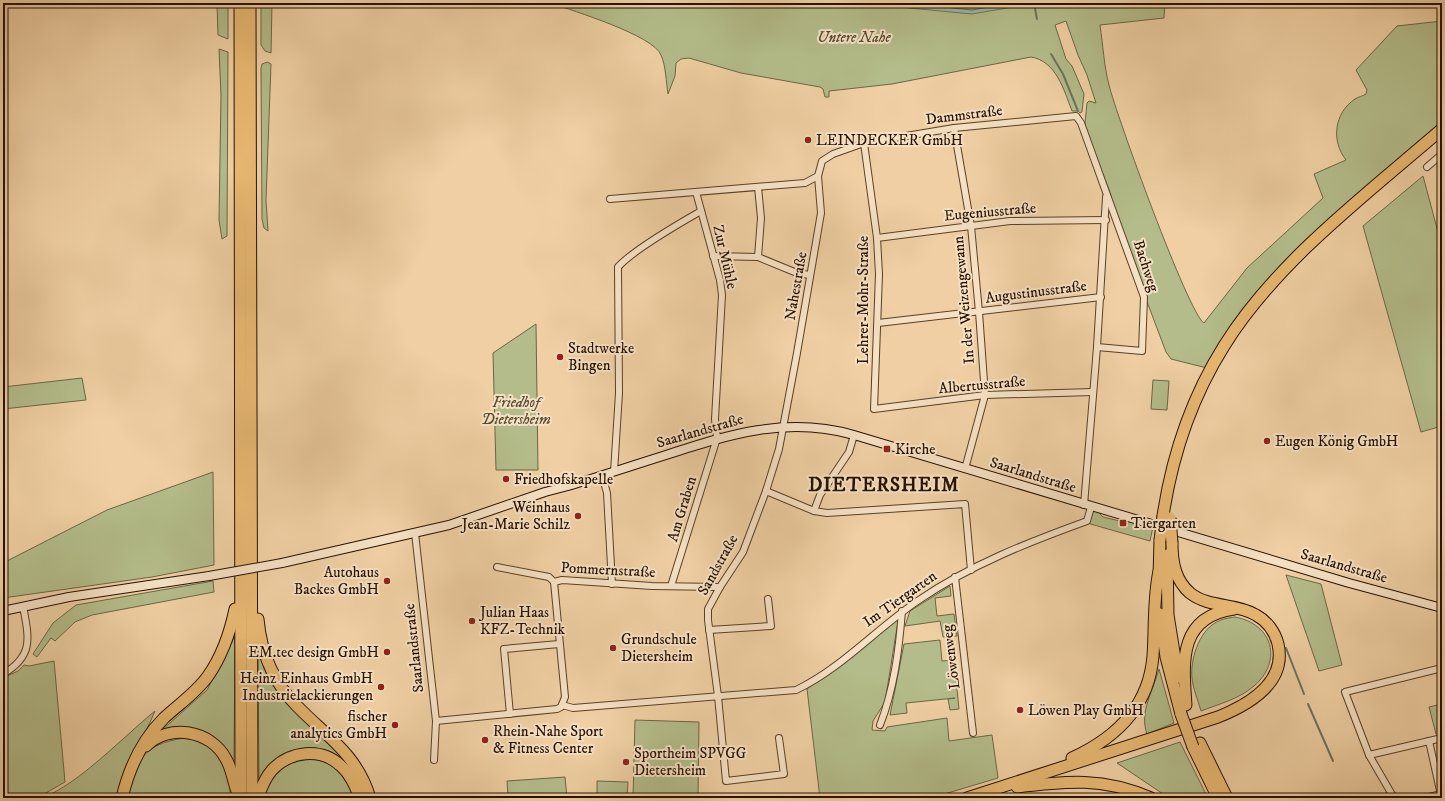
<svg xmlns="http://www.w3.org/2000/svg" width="1445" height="801" viewBox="0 0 1445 801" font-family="'IM FELL DW Pica',serif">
<rect width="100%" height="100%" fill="#efcfa3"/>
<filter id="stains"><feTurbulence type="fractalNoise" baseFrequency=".005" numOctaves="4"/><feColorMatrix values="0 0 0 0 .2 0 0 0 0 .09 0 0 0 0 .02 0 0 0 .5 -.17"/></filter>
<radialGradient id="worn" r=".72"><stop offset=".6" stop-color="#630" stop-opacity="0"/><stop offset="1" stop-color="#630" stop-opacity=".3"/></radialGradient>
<!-- green -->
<g fill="#b3bc8a" stroke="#6c6645">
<polygon points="217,3 228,3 228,39 218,35"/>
<polygon points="261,3 272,3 271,53 265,51 261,45"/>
<path d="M551 3H1165L1164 18 1100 25C1103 45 1104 66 1109 85 1116 114 1188 313 1204 323L1247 268 1323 198 1314 174 1346 160C1331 141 1334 113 1355 99 1358 97 1363 96 1366 94L1367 90 1356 70 1397 26 1442 21V123L1313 237 1207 368 1171 359 1166 352 1111 206V195L1086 130 1085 123 1087 103 1089 101 1096 103 1087 75 1078 55 1066 21 1055 25 1066 59 1072 66 1084 94 1082 112 1080 113 1078 111H1072C1064 90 1056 61 1031 57L892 84 829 91V97H825L823 89 820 87 741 73 689 58 681 59 676 63 675 76 668 94C666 82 666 66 661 55 653 35 573 11 551 3Z"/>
<polygon points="219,49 228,52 227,236 222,239 219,220 221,95"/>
<polygon points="267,62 271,64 266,200 268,231 264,228 262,219 261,68 262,64"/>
<polygon points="1423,176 1442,247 1442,426 1421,432 1363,226"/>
<polygon points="536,324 538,470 496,470 493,353"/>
<polygon points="82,378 86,400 3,409 3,387"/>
<polygon points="1153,380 1169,381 1167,410 1151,409"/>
<polygon points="213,472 214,565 152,577 3,598 3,563 107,510"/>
<polygon points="1097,511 1103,517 1124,522 1126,519 1153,527 1150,541 1087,523 1093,512"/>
<polygon points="1286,575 1321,584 1342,665 1319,671"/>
<polygon points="213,581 214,592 92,615 75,622 55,641 51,638 37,657 33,654 53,623 76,605"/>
<polygon points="950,586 951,596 935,598 937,616 954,614 957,636 943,637 940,621 905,626 910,611"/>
<polygon points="899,615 885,702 873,721 872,730 885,731 887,727 947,718 949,741 992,735 998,778 931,798 820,798 807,689"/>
<path d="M1235 617C1273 624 1283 661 1254 686 1239 699 1219 704 1201 711 1198 700 1193 689 1192 678 1190 660 1199 632 1215 623 1221 619 1228 618 1235 617Z"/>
<path d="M235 636 234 763C214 730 199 725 162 730L207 690Z"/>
<polygon points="940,640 942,661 954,660 959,709 950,710 948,699 955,698 906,703 907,713 890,715 904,644"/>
<polygon points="258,647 304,718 357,772 341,761 291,754 259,786"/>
<polygon points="54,661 65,782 37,798 3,798 3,678 18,671 24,665 29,666"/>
<path d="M1159 669 1174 723 1147 734C1139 711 1153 692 1159 669Z"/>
<polygon points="1442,704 1442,733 1436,734 1429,707"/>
<path d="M155 711C143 741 123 766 116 798H42C79 784 123 737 155 711Z"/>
<polygon points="635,720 699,722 698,798 633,798"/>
<path d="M184 738C190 739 196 740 202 742 223 750 231 778 230 798H127C138 759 141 745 184 738Z"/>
<polygon points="1180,742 1208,798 1169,798 1117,763"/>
<path d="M311 757C342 764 343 772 357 798H263C275 769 279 762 311 757Z"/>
<polygon points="565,777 567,798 508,798 507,781"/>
<polygon points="597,781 628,782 627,798 597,798"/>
</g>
<!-- water -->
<polygon fill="#9bb7a1" stroke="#6c7461" points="891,3 1036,3 972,14 909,8"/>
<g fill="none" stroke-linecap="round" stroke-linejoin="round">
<!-- shore -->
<polyline stroke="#606450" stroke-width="1" points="907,3 972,10 1011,3"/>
<!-- stream -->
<g stroke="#6c7461" stroke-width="2">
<polyline points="1034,3 1037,19"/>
<polyline points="1051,54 1063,74 1078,111"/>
<polyline points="1286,648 1304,694"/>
<polyline points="1308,704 1333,761"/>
</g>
<defs>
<g id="street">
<polyline points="954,128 971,226 979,312 985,395 965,469"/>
<polyline points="864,143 877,238 879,274 874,409 985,395 1093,392"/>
<polyline points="1427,167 1442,154"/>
<polyline points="610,199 805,183 818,176"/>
<polyline points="877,238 1010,221 1106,220"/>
<polyline points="713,256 758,257 797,273 810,275"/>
<polyline points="758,257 761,218 758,187"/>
<polyline points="878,323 1101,297"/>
<path d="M614 472 619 393 618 267C633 250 680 223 701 211"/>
<polyline points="602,475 607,493 612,584"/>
<polyline points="766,491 814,511 827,513 965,504 971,570"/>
<polyline points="1084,505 1097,347 1106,197"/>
<polyline points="814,511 820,495 849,452 854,435"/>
<polyline points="415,533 436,721 434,760"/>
<polyline points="497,567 549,577 554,582 562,580 652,586 720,587"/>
<polyline points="955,577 973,733"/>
<polyline points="671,586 717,438 715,419 722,295 720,280 696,192"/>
<polyline points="709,630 771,626 768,599"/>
<path d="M3 674C34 656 29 638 23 606"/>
<path d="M562 705 573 708 796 690C842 668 877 628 919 600 970 565 1029 542 1087 521L1091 507"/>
<polyline points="510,714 504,649 559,644"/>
<polyline points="436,721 557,709 561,707 565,697 554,582"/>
<path d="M880 725C894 689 899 650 902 611"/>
<polyline points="779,738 784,774 726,781 718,696 708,620 708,609 720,587 743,552 766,491 779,449 797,353 821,213 818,176 822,161 833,154 864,143 954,128 1076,116 1081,123 1144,297 1142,351 1097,347"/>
<polyline points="1429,741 1441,795"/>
<polyline points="1369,755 1442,738"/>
<polyline points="1394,798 1369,755 1345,692 1442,668"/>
<polyline points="1424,798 1442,794"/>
</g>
<g id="secondary">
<path d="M282 563 449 525 545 492 568 486C601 476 634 465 666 455 730 434 787 416 854 435L1349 583 1442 608"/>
<polyline points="3,611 69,597 209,576"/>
</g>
<g id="highway">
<polyline points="240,3 241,798"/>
<polyline points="250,3 252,798"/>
<path d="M1163 516C1172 456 1192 397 1224 346 1277 261 1367 194 1442 129"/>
<polyline points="1167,555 1168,615 1178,677"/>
<polyline points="1159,577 1160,540"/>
<polyline points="1160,614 1166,657 1181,714"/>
<path d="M258 619C261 653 273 682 297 706 327 737 357 754 370 798"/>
<path d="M1186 705C1183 662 1178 617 1234 609"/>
<polyline points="1200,743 1227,798"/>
<path d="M146 746C169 723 211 730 226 759 232 769 233 781 237 791"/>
<polyline points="1193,747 1218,798"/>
<path d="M1072 758C1116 738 1149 707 1153 656 1155 627 1153 599 1159 571"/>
<path d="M1017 787C1066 781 1104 777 1151 798"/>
<path d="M122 798C129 768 142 740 164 718 179 704 196 693 208 676 222 656 230 633 235 609"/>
<path d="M258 798C261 788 265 778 272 770 290 751 321 747 341 766 351 775 355 786 360 798"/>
<path d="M967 798 1218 717C1248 705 1287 683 1278 644 1275 632 1267 621 1256 615 1236 603 1209 608 1190 593 1175 580 1172 562 1172 543"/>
</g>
</defs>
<!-- street casing -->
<use href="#street" stroke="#584029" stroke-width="8"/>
<!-- secondary casing -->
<use href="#secondary" stroke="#261000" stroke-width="10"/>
<!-- highway casing -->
<use href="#highway" stroke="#261000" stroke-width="13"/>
<!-- street -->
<use href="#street" stroke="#f5e0c3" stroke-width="6"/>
<!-- secondary -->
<use href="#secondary" stroke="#f5e0c3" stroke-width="8"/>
<!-- highway -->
<use href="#highway" stroke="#e8b872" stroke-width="11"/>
<defs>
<polyline id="secondary-bridge" points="209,576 282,563"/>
<g id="highway-bridge">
<polyline points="1170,518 1172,543"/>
<polyline points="1160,540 1163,516"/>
<polyline points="1181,714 1193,747"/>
</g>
</defs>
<!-- secondary-bridge casing -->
<use href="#secondary-bridge" stroke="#261000" stroke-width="10" stroke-linecap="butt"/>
<!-- highway-bridge casing -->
<use href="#highway-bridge" stroke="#261000" stroke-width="13" stroke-linecap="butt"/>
<!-- secondary-bridge -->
<use href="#secondary-bridge" stroke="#f5e0c3" stroke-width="8"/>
<!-- highway-bridge -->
<use href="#highway-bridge" stroke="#e8b872" stroke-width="11"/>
</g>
<!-- markers -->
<g fill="#8f2418" stroke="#f5e0c3" stroke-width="1.5">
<circle cx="808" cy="140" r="4"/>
<circle cx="560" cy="357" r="4"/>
<circle cx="1267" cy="441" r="4"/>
<rect x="883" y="445" width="8" height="8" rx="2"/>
<circle cx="506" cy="479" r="4"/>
<circle cx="578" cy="516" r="4"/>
<rect x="1119" y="519" width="8" height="8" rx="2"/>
<circle cx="387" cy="581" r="4"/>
<circle cx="472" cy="621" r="4"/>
<circle cx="613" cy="648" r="4"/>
<circle cx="387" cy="652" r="4"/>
<circle cx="381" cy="687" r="4"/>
<circle cx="1020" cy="710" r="4"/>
<circle cx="395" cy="725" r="4"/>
<circle cx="485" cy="740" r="4"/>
<circle cx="626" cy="762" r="4"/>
</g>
<g text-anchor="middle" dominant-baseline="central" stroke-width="4" stroke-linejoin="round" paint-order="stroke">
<!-- park labels -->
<g font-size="15" font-style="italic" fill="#574c30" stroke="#f5e0c3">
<text x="854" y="37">Untere Nahe</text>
<text x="516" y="402">Friedhof<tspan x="516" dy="17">Dietersheim</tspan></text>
</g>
<!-- street labels -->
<g font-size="15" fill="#261000" stroke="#f5e0c3">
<text transform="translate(964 115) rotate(-7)">Dammstraße</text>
<text transform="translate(990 212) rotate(-5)">Eugeniusstraße</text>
<text transform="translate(725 257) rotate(77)">Zur Mühle</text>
<text transform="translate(1146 266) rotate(72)">Bachweg</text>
<text transform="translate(796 286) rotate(-80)">Nahestraße</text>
<text transform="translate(1036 292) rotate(-7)">Augustinusstraße</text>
<text transform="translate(863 300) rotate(-90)">Lehrer-Mohr-Straße</text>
<text transform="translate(964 300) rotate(-95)">In der Weizengewann</text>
<text transform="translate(982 385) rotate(-5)">Albertusstraße</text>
<text transform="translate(700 431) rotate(-16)">Saarlandstraße</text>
<text transform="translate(1033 475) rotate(17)">Saarlandstraße</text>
<text transform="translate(682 509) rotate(-73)">Am Graben</text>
<text transform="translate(718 565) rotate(-61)">Sandstraße</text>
<text transform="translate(1344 566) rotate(16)">Saarlandstraße</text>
<text transform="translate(608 570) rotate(3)">Pommernstraße</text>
<text transform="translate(900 599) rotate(-35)">Im Tiergarten</text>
<text transform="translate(414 648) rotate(-96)">Saarlandstraße</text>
<text transform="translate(951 657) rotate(-97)">Löwenweg</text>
</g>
<!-- poi labels -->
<g font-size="15" fill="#261000" stroke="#f5e0c3" text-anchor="start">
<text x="816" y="140">LEINDECKER GmbH</text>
<text x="568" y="348">Stadtwerke<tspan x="568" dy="17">Bingen</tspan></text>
<text x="1275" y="441">Eugen König GmbH</text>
<text x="895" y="449">Kirche</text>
<text x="514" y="479">Friedhofskapelle</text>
<text x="570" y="507" text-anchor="end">Weinhaus<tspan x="570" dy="17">Jean-Marie Schilz</tspan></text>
<text x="1131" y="523">Tiergarten</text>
<text x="379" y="572" text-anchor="end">Autohaus<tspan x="379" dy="17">Backes GmbH</tspan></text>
<text x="480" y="612">Julian Haas<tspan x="480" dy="17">KFZ-Technik</tspan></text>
<text x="621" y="639">Grundschule<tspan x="621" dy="17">Dietersheim</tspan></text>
<text x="379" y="652" text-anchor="end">EM.tec design GmbH</text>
<text x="373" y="678" text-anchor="end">Heinz Einhaus GmbH<tspan x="373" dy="17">Industrielackierungen</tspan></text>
<text x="1028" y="710">Löwen Play GmbH</text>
<text x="387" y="716" text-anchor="end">fischer<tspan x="387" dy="17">analytics GmbH</tspan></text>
<text x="493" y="731">Rhein-Nahe Sport<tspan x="493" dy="17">&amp; Fitness Center</tspan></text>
<text x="634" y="753">Sportheim SPVGG<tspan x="634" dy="17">Dietersheim</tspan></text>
</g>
<!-- district labels -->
<g font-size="19" font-weight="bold" letter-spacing="1" fill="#261000" stroke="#f5e0c3">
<text x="884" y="485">DIETERSHEIM</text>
</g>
</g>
<!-- margin -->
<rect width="1445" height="801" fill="none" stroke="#efcfa3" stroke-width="16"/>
<rect x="4" y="4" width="1437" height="793" fill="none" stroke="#261000" stroke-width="2"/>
<rect x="8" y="8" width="1429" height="785" fill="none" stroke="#261000"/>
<rect width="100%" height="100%" filter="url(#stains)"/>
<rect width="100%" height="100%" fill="url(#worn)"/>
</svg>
